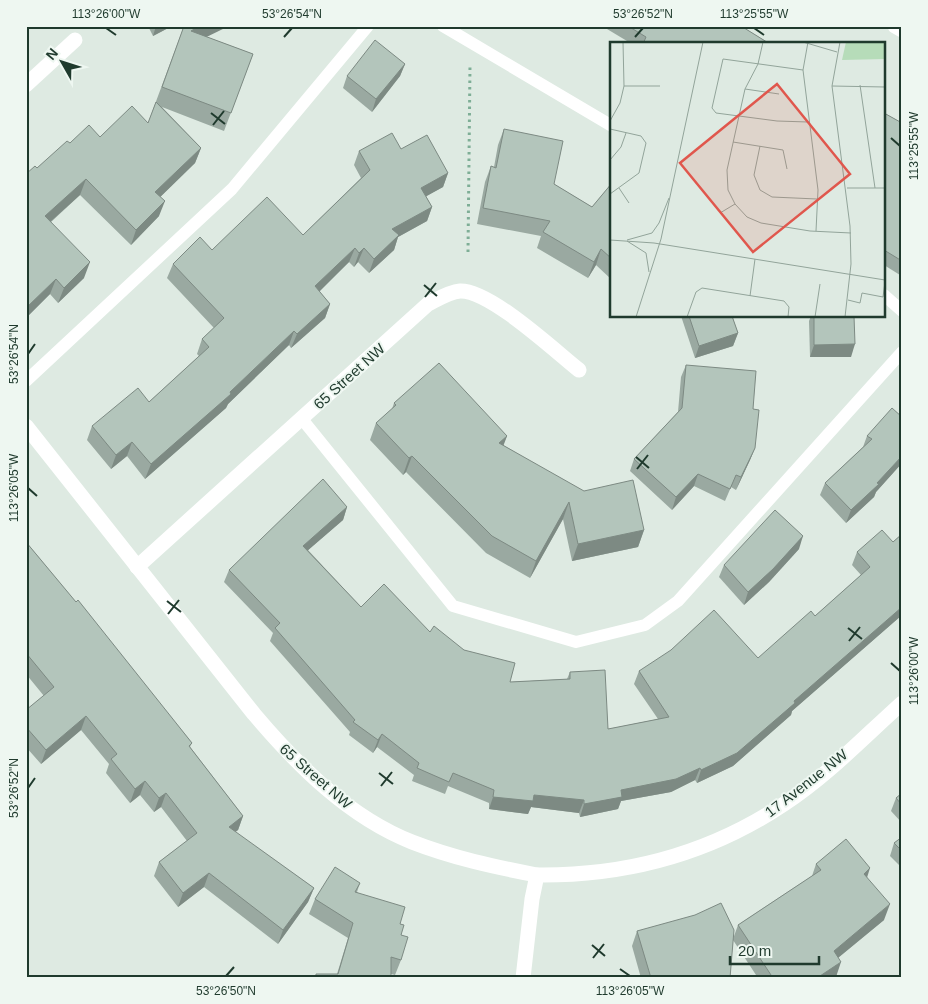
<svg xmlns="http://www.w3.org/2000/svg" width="928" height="1004" viewBox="0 0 928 1004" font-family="Helvetica,sans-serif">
<rect width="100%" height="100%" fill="#deeae2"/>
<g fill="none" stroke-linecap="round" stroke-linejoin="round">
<!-- path -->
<polyline stroke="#7eae96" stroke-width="3" stroke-dasharray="2.5 4" stroke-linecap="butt" points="468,252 470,65"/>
<!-- lane -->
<g stroke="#fff" stroke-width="12">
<polyline points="443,26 612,126"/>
<polyline points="884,295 902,311"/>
<polyline points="26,381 232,189 368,26"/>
<polyline points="302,419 453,606 576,642 645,625 678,601 902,352"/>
</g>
<!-- street -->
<g stroke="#fff" stroke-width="15">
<polyline points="26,85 75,40"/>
<path d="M26 426 254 714C298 766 349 817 412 842 453 858 495 867 537 875"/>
<path d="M137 567 428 304C438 299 449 292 460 291 490 290 555 351 579 370"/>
<path d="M523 978 532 899 537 875C627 876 709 854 784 804 827 776 864 737 902 703"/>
</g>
<!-- secondary -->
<polyline stroke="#fff" stroke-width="15" points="895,26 902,30"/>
</g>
<!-- wall -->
<g fill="#9aa9a1">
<polygon points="148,26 172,26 153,36"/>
<polygon points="184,26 207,37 253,54 224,131 162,107 201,148 195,163 160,197 159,216 131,245 80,195 51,222 84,278 58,303 50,294 26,318 26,174 37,168 70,143 100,137 148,123"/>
<polygon points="602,26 741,26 770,44 632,44"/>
<polygon points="405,64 400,76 372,112 343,88 347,76"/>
<polygon points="884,113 902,123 902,273 900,275 884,265"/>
<polygon points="504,129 554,184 592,207 612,183 612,280 596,265 588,278 537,248 541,236 477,224 485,182 491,166 494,167 498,145"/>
<polygon points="401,149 448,173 443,187 426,196 432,207 427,221 398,237 394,250 369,273 358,262 354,267 349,262 319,291 330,304 325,318 291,348 289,345 228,404 226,408 145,479 127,456 111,469 87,440 92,426 149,402 199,356 197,354 202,339 214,328 167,278 173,264 212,250 303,235 361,178 354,165 359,151"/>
<polygon points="681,316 732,316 738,333 733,346 695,358"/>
<polygon points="811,316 854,316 851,357 810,357 809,321"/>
<polygon points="686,365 753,409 755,448 750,460 736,490 731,487 725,501 694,486 672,510 630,471 634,459 678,412 681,377"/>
<polygon points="394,403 507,436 503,445 644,530 638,547 572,561 563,519 530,578 486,553 406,472 403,475 370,440 376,423 392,409"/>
<polygon points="902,417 902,463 876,492 874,497 846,523 820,495 825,483 863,447 867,436"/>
<polygon points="347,507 343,520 308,550 361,607 430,632 464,650 510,682 567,679 570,672 608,729 658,719 634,684 639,671 758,658 815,616 861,575 852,565 857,552 893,542 902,534 902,615 792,711 791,715 733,766 697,783 695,780 671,792 621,801 618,809 580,817 579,813 531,807 528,814 489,809 489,803 448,786 445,794 412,781 414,775 377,747 373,753 349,735 350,732 270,641 273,633 224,582 229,570"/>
<polygon points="26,542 192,743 190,747 243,816 238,830 235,832 314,888 308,902 278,944 204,887 178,907 154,876 159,862 187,841 161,807 154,812 140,795 130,803 106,773 109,764 81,730 41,764 26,747 26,710 44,696 26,674"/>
<polygon points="799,549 769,582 744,605 719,577 724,565"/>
<polygon points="902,793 902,823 891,811 896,798"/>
<polygon points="902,837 902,868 890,856 894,843"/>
<polygon points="816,864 867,877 884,920 838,958 836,977 835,978 758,978 733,940 730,978 641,978 632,946 637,931 733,939 738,925 812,876"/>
<polygon points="360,883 357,892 400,924 401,960 395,975 391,974 391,978 315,978 316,974 337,974 348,938 309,914 315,899"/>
</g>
<!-- shaded-wall -->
<g fill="#7d8a83">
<polygon points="156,26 172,26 153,36"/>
<polygon points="199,26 229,26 184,48 191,31"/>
<polygon points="405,64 400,76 372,112 376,99"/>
<polygon points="201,148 195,163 150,207 155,192"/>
<polygon points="448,173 443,187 416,202 421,188"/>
<polygon points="86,179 80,195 40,231 45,216"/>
<polygon points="165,201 159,216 131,245 136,230"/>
<polygon points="432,207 427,221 398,237 394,250 369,273 374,259 392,229"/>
<polygon points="355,248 349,262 310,301 315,286"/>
<polygon points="364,248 358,262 354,267 359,253"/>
<polygon points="601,249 596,265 588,278 594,262"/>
<polygon points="90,262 84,278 58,303 64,288"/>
<polygon points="56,279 50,294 26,318 26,308"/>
<polygon points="330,304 325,318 291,348 297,334"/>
<polygon points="294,331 289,345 228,404 226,408 145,479 151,464 230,392"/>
<polygon points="738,333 733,346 695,358 699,346"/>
<polygon points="855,344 851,357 810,357 814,345"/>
<polygon points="507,436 501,452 499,443"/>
<polygon points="132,442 127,456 111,469 116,455"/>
<polygon points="755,448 750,460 736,490 741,477"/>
<polygon points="412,456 406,472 403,475 409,458"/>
<polygon points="902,456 902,463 876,492 874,497 846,523 851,510 877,483"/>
<polygon points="698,474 694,486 672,510 676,497"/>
<polygon points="569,502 563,519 530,578 536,561"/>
<polygon points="347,507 343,520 299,558 303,546"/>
<polygon points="644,530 638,547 572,561 578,544"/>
<polygon points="803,536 799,549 769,582 744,605 748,592"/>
<polygon points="902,607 902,615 792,711 791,715 733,766 697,783 701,770 794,701"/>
<polygon points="86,716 81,730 41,764 46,750"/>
<polygon points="382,734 377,747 373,753 378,740"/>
<polygon points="700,768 695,780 671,792 621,801 618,809 580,817 584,804 621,790"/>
<polygon points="145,781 140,795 130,803 135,789"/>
<polygon points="166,793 161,807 154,812 159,798"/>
<polygon points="534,795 584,800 579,813 531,807 528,814 489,809 493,797"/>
<polygon points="243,816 238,830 223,841 229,827"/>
<polygon points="870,868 865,884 864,874"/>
<polygon points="209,873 204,887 178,907 183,893"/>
<polygon points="314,888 308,902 278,944 283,930"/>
<polygon points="890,904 884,920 828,966 834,951"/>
<polygon points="841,962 836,977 817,978"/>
</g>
<!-- building -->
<g fill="#b3c5bb" stroke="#7d8a83">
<polygon points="184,26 199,26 191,31 253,54 231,113 162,87"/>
<polygon points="628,26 741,26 770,44 643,44 646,37"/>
<polygon points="375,40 405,64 376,99 347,76"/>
<polygon points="156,102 201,148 155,192 165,201 136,230 86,179 45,216 90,262 64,288 56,279 26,308 26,174 35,166 37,168 67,141 70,143 89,125 100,137 132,106 148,123"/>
<polygon points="884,113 902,123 902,261 884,250"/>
<polygon points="504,129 563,141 554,184 592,207 612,183 612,259 601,249 594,262 543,232 550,221 483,208 491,166 496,168"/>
<polygon points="392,133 401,149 427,135 448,173 421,188 432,207 392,229 399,235 374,259 364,248 359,253 355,248 315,286 330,304 297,334 294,331 230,392 231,394 151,464 132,442 116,455 92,426 138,388 149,402 209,347 202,339 224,318 173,264 200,237 212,250 267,197 303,235 370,170 359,151"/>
<polygon points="689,316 732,316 738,333 699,346"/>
<polygon points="814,316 854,316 855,344 814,345"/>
<polygon points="439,363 507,436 499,443 584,491 633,480 644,530 578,544 569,502 536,561 492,536 412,456 409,458 376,423 396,405 394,403"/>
<polygon points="686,365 756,371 753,409 759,410 755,448 741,477 736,475 730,489 698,474 676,497 634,459 682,408"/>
<polygon points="892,408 902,417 902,456 877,483 879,484 851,510 825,483 872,439 867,436"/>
<polygon points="323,479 347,507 303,546 361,607 384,584 430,632 434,626 464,650 515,663 510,682 570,679 570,672 605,670 608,729 669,717 639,671 671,650 714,610 758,658 811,611 815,616 870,567 857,552 882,530 893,542 902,534 902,607 794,701 795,703 737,753 701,770 700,768 676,779 621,790 622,797 584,804 584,800 534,795 533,801 493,797 494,790 453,773 449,782 417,768 419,763 382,734 378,740 353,722 355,720 275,628 280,623 229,570"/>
<polygon points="775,510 803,536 773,569 748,592 724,565"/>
<polygon points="26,542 76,602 78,600 192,743 189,746 243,816 229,827 314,888 283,930 209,873 183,893 159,862 197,833 166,793 159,798 145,781 135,789 111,759 117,754 86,716 46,750 26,727 26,710 54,687 26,653"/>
<polygon points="902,793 902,805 896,798"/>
<polygon points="902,837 902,851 894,843"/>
<polygon points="846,839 870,868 864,874 890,904 834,951 841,962 817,978 773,978 738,925 821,870 816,864"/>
<polygon points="335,867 360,883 355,892 405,907 400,924 404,925 401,935 408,937 401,960 391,957 391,978 316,978 316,974 338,974 353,923 315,899"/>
<polygon points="721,903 734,930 730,978 651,978 637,931 695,915"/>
</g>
<!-- ticks -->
<path fill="none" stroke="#1f3a2d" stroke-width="2" d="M106 28 116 35M754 28 764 35M284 37 292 28M635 37 643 28M211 113 225 124M213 125 224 111M891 138 900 146M424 285 437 296M425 297 436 283M28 354 35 344M636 457 649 468M637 469 648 455M28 488 37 496M167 601 181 612M168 614 179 600M848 628 862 639M849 641 860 627M891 663 900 671M379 773 393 784M381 786 392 772M28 788 35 778M592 945 605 956M593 958 604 944M620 969 630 976M226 976 234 967"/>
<g text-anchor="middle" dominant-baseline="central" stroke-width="4" stroke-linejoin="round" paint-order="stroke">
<!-- street labels -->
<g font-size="15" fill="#1f3a2d" stroke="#eef7f1">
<text transform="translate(349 376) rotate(-42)">65 Street NW</text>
<text transform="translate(316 776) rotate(41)">65 Street NW</text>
<text transform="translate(806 783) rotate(-38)">17 Avenue NW</text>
</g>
</g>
<!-- overview -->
<g transform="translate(610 42)">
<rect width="275" height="275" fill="#deeae2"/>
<path d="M236 0H275V17L232 18Z" fill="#b6dcb9"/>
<path fill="none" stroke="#92a49a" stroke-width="1" d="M193 0 227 10M198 0 193 28 208 148 206 189M230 0 222 44 240 184 241 222 235 275M193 28 113 17 102 66 106 71 167 79 198 80M250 43 265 146M14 44H50M222 44 275 45M135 47 169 52M0 79 10 61 14 44 13 0M0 87 31 94 36 101 29 131 0 152M123 100 173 108 177 127M150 104 144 133 150 148 162 155 207 157M0 118 11 105 16 91M9 146 19 161M237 146H275M125 162 118 148 117 128 135 47 148 22 153 0M110 171 125 162 137 175 151 181 200 189 241 191M0 198 44 201 275 238M17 198 42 191 49 181 59 156M17 199 36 211 39 230M140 254 145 217M238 258 250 261 252 251 273 255 275 240M26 275 51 197 93 0M77 275 86 250 92 246 174 259 179 265 178 275M205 275 210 242"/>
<path fill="#e0574d" fill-opacity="0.15" stroke="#e0574d" stroke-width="2.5" d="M167 42 240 132 143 210 70 121Z"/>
<rect width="275" height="275" fill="none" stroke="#1f3a2d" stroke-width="2.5"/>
</g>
<!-- border -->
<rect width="928" height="1004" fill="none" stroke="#eef7f1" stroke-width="55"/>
<!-- north arrow -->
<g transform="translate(62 62) rotate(309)" stroke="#eef7f1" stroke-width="4" paint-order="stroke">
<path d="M0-4L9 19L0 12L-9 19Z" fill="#1f3a2d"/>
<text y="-8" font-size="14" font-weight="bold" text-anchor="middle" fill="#1f3a2d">N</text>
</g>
<!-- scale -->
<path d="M730 956v8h89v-8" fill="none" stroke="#1f3a2d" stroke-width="2.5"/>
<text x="738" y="956" font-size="15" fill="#1f3a2d" stroke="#eef7f1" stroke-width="4" paint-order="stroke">20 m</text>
<rect x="28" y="28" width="872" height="948" fill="none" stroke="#1f3a2d" stroke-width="2"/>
<g font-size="12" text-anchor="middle" fill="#1f3a2d">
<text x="106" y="18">113°26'00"W</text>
<text x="292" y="18">53°26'54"N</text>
<text x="643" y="18">53°26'52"N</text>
<text x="754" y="18">113°25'55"W</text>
<text transform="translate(914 146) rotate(-90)" y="4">113°25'55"W</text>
<text transform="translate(14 354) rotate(-90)" y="4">53°26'54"N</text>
<text transform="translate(14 488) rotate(-90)" y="4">113°26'05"W</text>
<text transform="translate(914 671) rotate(-90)" y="4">113°26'00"W</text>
<text transform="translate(14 788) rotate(-90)" y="4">53°26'52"N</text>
<text x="226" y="995">53°26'50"N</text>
<text x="630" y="995">113°26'05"W</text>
</g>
</svg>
